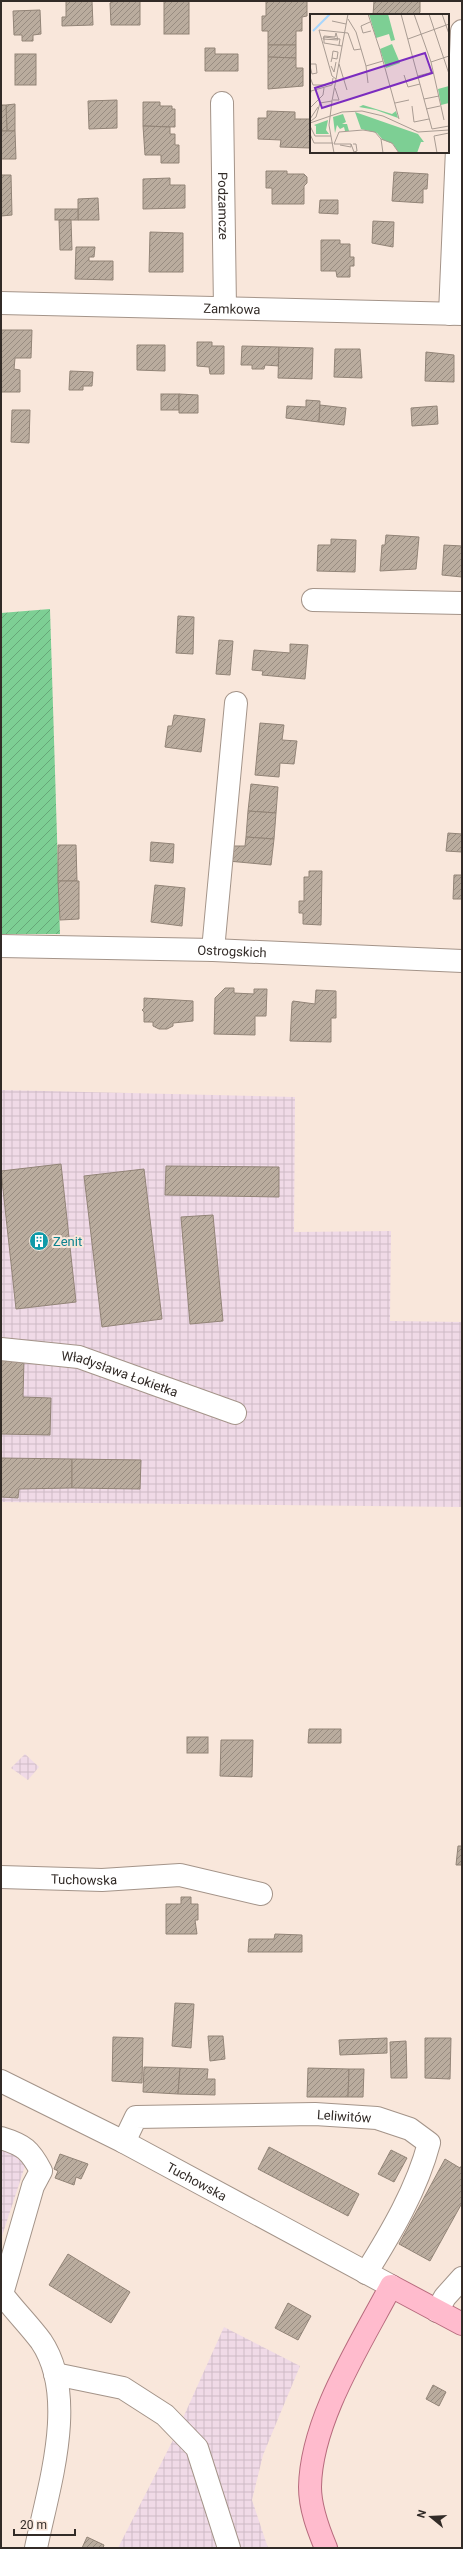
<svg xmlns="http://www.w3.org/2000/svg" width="463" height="2549" viewBox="0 0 463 2549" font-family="Roboto,sans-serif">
<defs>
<pattern id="industrial-grid" width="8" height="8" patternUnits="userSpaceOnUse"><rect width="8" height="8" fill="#f0dae7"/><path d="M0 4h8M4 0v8" fill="none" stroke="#cebbc6"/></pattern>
<pattern id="garden-furrows" width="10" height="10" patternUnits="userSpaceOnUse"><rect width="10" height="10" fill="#7dcf94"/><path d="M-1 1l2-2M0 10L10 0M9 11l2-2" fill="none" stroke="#67a879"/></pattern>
<pattern id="building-hatch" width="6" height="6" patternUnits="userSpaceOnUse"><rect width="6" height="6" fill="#baac9e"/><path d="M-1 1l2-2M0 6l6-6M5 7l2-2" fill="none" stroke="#988c81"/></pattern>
</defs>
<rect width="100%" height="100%" fill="#f9e7db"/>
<!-- industrial -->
<g fill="url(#industrial-grid)">
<polygon points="1,1090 295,1097 294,1232 391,1231 390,1321 462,1322 462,1507 1,1502"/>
<polygon points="25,1754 39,1767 28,1780 11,1768"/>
<polygon points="1,2147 27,2160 1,2239"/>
<polygon points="224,2327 300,2366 263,2455 252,2500 268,2548 118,2548 173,2440"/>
</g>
<!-- garden -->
<polygon fill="url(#garden-furrows)" points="50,609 60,934 1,934 1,613"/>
<!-- building -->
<g fill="url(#building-hatch)" stroke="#928477">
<polygon points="66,1 92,1 93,25 62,26 62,17 66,17"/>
<polygon points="115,1 140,1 140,25 111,25 110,3"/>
<rect x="164" y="1" width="25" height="33"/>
<polygon points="266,1 307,1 307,16 302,17 302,31 296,31 296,45 268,45 268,31 262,31 262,16 266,16"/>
<polygon points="374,1 420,1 420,12 418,15 373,15"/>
<polygon points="40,10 41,34 33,35 33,41 22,41 22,35 14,35 13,11"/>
<polygon points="268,45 296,45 296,58 268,57"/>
<polygon points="205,48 215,48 215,54 238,54 238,71 205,71"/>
<rect x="15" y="54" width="21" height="31"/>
<polygon points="268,57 296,58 296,68 303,68 303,86 268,89"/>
<polygon points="117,100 117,128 89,129 88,101"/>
<polygon points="143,102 160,102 160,106 172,106 172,109 175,109 175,127 143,126"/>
<polygon points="15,104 15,131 7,131 6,105"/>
<polygon points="1,105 6,105 7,131 1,131"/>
<polygon points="267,111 295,112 295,119 311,119 310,148 280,147 281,140 258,139 258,118 267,118"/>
<polygon points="143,126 170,127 170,134 175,134 175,145 179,145 179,163 161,163 161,155 145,155"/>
<polygon points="1,131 15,131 16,159 1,159"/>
<polygon points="266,171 287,171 287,174 304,174 307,177 307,183 304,186 304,204 272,204 272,188 266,188"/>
<polygon points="394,172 428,174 427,189 423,189 423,203 392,201"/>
<polygon points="1,175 11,175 12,215 1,216"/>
<polygon points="170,178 170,185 185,185 185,208 143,209 143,179"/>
<polygon points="98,198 99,220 78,220 78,199"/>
<polygon points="320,200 338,200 338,214 319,213"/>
<rect x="55" y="209" width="23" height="11"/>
<polygon points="59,220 71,220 72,250 60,250"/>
<polygon points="373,221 394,222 393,247 372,243"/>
<polygon points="150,232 183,233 183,272 149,272"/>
<polygon points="321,240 340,240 340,244 350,244 350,257 354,257 354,266 350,266 350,277 337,277 336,271 321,271"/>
<polygon points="76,247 95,247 94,257 89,257 89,261 113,261 113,280 75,279"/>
<polygon points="1,330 32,330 31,358 15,358 14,369 20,370 20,392 1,392"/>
<polygon points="197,342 212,342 212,346 224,346 224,374 210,374 209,367 197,366"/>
<polygon points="137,345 165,345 165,371 137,370"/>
<polygon points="242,346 279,347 279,366 265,365 264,369 252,369 252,365 241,365"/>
<polygon points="279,347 313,348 312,379 278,378"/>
<polygon points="335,349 360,349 362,378 334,377"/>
<polygon points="426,352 454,355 454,382 425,381"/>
<polygon points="70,371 93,372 92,386 83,386 83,390 69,390"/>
<rect x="161" y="394" width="18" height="16"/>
<polygon points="179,394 198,395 198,413 179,413"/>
<polygon points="306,400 320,401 319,422 286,418 287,406 306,407"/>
<polygon points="320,405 346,408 344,425 319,422"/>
<polygon points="437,406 438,424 412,426 411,408"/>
<polygon points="12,410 30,410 29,443 11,442"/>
<polygon points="386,535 419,537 416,569 380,571 382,545 385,545"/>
<polygon points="331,539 356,540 355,572 317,571 318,545 331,545"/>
<polygon points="444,545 462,546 462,577 442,575"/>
<polygon points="178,616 194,617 193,654 176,653"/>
<polygon points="219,640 233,641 230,675 216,674"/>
<polygon points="290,644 308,645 305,679 262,675 263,671 252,670 254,650 290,653"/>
<polygon points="174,715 205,719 201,752 165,747 168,726 172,726"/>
<polygon points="260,723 284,725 282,740 297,741 294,764 280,763 279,777 255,775"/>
<polygon points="251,784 278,787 276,813 248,811"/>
<polygon points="248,811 276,813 274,839 246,837"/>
<polygon points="448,833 462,834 462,852 446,851"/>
<polygon points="246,837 274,839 271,865 228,861 229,846 245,846"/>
<polygon points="151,842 174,844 173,863 150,861"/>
<polygon points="58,845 76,845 77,881 58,881"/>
<polygon points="309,871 322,871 321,925 303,924 303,913 299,913 299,901 304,901 304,877 309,877"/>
<polygon points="454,875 462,875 462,899 453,899"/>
<polygon points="58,881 79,881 79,919 60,920"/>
<polygon points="155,885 185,888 182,926 151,922"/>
<polygon points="225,988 234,988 234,993 254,994 254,989 267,989 266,1016 255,1016 255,1035 214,1034 215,998"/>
<polygon points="316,990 336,991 336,1018 331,1018 331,1042 290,1041 292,1003 293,1001 315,1004"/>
<polygon points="144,998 193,1001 193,1021 173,1023 173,1026 167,1029 159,1029 153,1026 153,1022 144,1022 144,1012 142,1010 144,1008"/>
<polygon points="61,1164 76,1302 16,1309 1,1171"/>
<polygon points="166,1166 279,1167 279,1197 165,1195"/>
<polygon points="144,1169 162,1319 102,1327 84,1176"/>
<polygon points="213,1215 223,1321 190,1324 181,1217"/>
<polygon points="1,1360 24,1360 23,1397 51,1398 50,1435 1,1434"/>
<polygon points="1,1458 72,1459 72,1488 19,1489 18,1498 1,1497"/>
<polygon points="72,1459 141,1460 140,1489 72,1488"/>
<polygon points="309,1729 341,1729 341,1743 308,1743"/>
<rect x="187" y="1737" width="21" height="16"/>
<polygon points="221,1740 253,1740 252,1777 220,1776"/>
<polygon points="458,1846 462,1846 462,1865 456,1865"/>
<polygon points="181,1897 191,1897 191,1904 198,1904 198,1920 195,1920 197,1934 166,1934 166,1904 181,1904"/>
<polygon points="275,1934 302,1935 302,1952 248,1952 249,1939 274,1939"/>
<polygon points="175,2003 194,2004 191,2048 172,2046"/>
<polygon points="208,2036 223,2036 225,2059 210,2061"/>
<polygon points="113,2037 143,2038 142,2083 112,2081"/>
<polygon points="387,2038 387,2053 340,2055 339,2040"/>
<polygon points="425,2038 451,2038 450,2079 425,2078"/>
<polygon points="406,2041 407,2078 391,2078 390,2042"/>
<polygon points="144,2067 180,2068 178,2094 143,2092"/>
<polygon points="180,2068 208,2069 207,2079 215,2079 215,2095 178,2094"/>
<polygon points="308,2068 349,2069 348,2097 307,2097"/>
<polygon points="349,2069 364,2069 363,2097 348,2097"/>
<polygon points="269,2147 359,2194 348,2216 258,2169"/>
<polygon points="391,2150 407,2158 394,2182 378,2174"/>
<polygon points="60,2154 88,2164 81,2179 76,2177 74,2185 55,2178 58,2171 54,2169"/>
<polygon points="445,2159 460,2168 462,2165 462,2203 430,2261 399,2244"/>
<polygon points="68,2254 130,2292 111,2323 49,2285"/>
<polygon points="288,2303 311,2316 298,2340 275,2328"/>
<polygon points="433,2385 446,2392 439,2406 426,2399"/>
<polygon points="87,2537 104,2545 103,2548 82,2548"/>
</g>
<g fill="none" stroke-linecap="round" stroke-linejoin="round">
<defs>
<g id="minor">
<path id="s1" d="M222 103 225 308"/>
<path id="s2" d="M1 303 462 314"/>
<polyline points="450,314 462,31"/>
<polyline points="313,600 462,603"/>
<path id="s3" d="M1 946 213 950 462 961"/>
<polyline points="213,950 236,703"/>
<path id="s4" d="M1 1349 79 1357 235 1413"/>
<path id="s5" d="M1 1877 102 1880 180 1875 261 1894"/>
<path id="s6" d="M1 2081 124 2142 391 2286"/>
<path d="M1 2138C24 2145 30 2150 41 2171L33 2186 2 2294C14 2310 29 2325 41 2341 79 2397 48 2488 36 2548"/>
<path id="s7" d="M124 2142 136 2117 315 2114 377 2118 410 2129 429 2143C417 2189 391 2233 366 2273"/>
<polyline points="437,2311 445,2297 462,2278"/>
<polyline points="55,2374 123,2388 165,2415 197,2448 229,2548"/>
</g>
<path id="major" d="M326 2548C318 2529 310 2508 310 2487 311 2420 360 2345 391 2286L462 2324"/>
</defs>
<!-- minor casing -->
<use href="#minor" stroke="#a49489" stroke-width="24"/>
<!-- major casing -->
<use href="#major" stroke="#b76b7d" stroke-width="24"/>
<!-- minor -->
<use href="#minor" stroke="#fff" stroke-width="22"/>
<!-- major -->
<use href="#major" stroke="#ffbbcd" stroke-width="22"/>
</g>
<!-- icons -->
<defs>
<symbol id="building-disc" viewBox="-11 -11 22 22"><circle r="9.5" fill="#0f9aa8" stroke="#f9e7db"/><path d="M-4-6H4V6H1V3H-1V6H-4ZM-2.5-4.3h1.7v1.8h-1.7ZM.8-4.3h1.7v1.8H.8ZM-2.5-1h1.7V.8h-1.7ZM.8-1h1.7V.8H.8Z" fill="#fff"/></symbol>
</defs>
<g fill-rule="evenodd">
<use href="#building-disc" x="28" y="1230" width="22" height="22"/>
</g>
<g text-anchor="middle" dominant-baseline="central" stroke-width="4" stroke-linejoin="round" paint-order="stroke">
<!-- street labels -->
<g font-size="13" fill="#322b27" stroke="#f9e7db">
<text stroke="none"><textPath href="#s1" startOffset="103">Podzamcze</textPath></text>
<text stroke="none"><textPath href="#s2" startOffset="231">Zamkowa</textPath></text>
<text stroke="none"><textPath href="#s3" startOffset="231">Ostrogskich</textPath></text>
<text stroke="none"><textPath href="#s4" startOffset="122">Władysława Łokietka</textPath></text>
<text stroke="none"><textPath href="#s5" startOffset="83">Tuchowska</textPath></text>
<text stroke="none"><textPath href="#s7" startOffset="236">Leliwitów</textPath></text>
<text stroke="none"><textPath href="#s6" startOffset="220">Tuchowska</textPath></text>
</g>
<!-- culture labels -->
<g font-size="13" fill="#0d838f" stroke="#f9e7db" text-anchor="start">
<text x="53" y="1241">Zenit</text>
</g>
</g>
<!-- overview -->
<g transform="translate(310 14)">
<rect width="139" height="139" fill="#f9e7db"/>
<path d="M53 91 82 100 86 97 88 104 66 96 49 93ZM45 98 108 120 114 128H111L107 139H89L83 130 73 126 67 119 51 115ZM33 100 36 108 32 110H37L39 117H35L34 113 30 115 27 111 25 119 23 103ZM18 106 16 116 19 120H6V112L4 111Z" fill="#7dcf94"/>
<path d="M59 0H78L85 26 81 27 79 20 66 24ZM82 30 90 49 76 54 70 35ZM139 72V89L131 91 128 75Z" fill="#7dcf94"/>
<path fill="none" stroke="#a7d6fd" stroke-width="2" d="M3 17 20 0"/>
<path fill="none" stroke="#a99c93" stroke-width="1" d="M54 0H58L70 36 89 105M91 0 122 115 139 112M104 0 121 48 134 106M119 0 139 60M132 0 139 20M38 5 46 18 56 52 58 69M22 7 36 10M60 8 51 12 53 19 61 17M26 19 28 26 13 25 14 22 25 23ZM98 25 139 10M29 31 30 25 14 23V29L32 32M21 48 22 44 23 37 28 38 27 45 22 44M121 48 139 42M0 50H6L7 59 2 60 0 52M29 50 37 76M21 52 24 58 26 48M56 52 73 47M94 61 98 73 110 70M108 62 123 58M0 63 3 71H16M26 65 22 62 9 16 38 19 44 36 51 35M0 82 1 77 22 71 23 64M114 85 129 82M23 86H29L25 74M22 87 38 0M85 89 99 86M102 92 104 108 119 105M0 94 13 81 14 74M116 95 130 92M0 105 8 93M1 107 6 103 10 89 22 87 19 111 24 139M0 109 32 98 52 97 73 102 108 118 139 116M0 112 5 122H21M0 120 4 129H23M71 125 73 139M24 130 29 118 53 116 65 118 71 125 82 129 89 139M24 130H41V133L30 131M41 130 44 138 47 137 46 130H43M127 139 124 122 139 119"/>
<path fill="#7b2cbf" fill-opacity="0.15" stroke="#7b2cbf" stroke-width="2" d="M115 39 122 59 12 94 5 74Z"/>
<rect width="139" height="139" fill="none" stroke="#322b27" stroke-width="2"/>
</g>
<!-- border -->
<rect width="463" height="2549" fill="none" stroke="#322b27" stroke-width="4"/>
<!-- north arrow -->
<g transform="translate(431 2517) rotate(288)" stroke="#f9e7db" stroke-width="3" paint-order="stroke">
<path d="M0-3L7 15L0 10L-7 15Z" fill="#322b27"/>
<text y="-6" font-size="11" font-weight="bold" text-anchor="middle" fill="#322b27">N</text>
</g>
<!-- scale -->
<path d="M14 2529v6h61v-6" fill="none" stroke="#322b27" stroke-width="2"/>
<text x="20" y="2529" font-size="12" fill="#322b27" stroke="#f9e7db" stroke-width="3" paint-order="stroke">20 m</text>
</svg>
